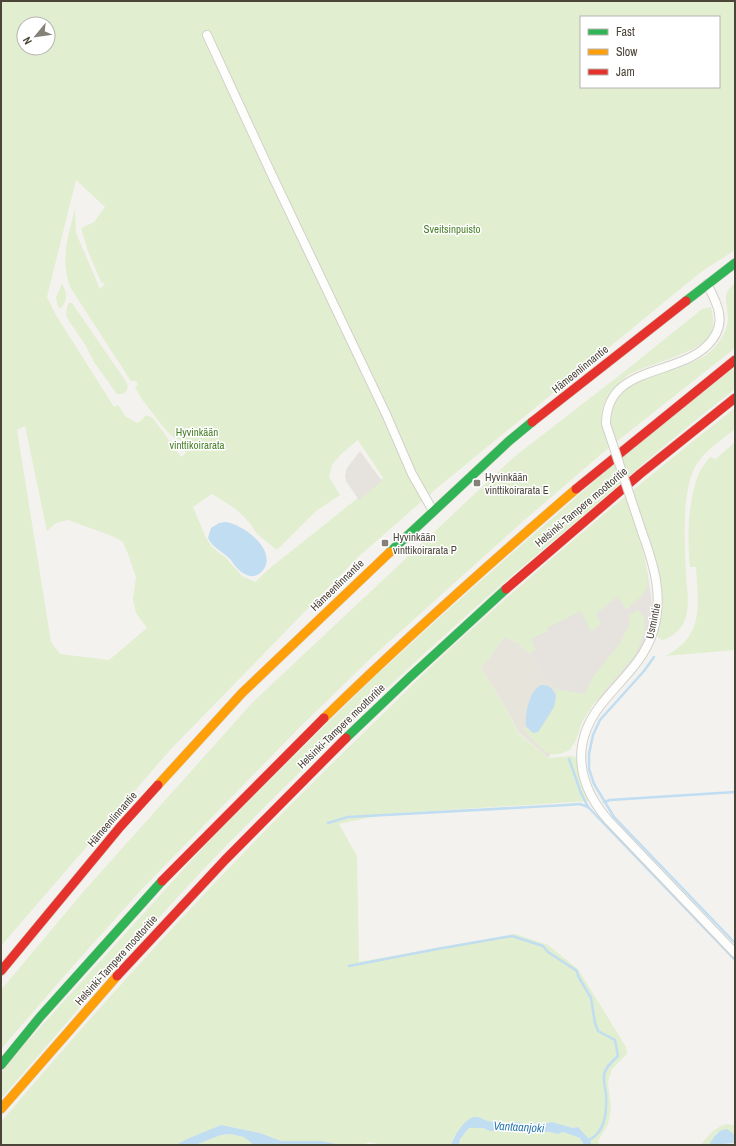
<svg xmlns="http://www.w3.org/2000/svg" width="736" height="1146" viewBox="0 0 736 1146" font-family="'Archivo Narrow',sans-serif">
<rect width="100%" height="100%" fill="#f4f2ee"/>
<!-- residential -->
<polygon fill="#e7e4dc" points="504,637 515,641 529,653 543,678 556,689 573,721 548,758 519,733 501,700 480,667 490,657"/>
<!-- industrial -->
<polygon fill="#e6e2de" points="647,570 653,609 649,630 642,648 627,671 607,692 573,721 556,689 543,678 529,653 515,641"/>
<!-- green -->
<g fill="#e1eecf" fill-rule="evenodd">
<path d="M1 1H735V250L701 272 437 488 357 558 170 750 1 946ZM581 17H719V87H581ZM24 24H48V48H24ZM76 180 105 207 94 222 81 228 88 251 101 282 105 284 100 289 76 233 75 209C68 237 60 259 70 287L131 381H136L138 385 135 387 141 398 164 428 172 436 180 440 186 453 181 457 153 418 146 415 141 421 137 423 126 417 118 405 114 407 56 315 47 297ZM25 426 47 531 56 523 68 520 112 536 123 542 128 554 136 577 133 599 136 613 147 628 109 660 60 654 51 642 17 430ZM358 440 383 478 270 568 255 582 242 576 226 558 212 547 206 538 193 507 212 494 236 509 250 523 257 534 277 550 316 511 340 495 329 477 332 465 341 454Z"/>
<path d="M735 283V348L606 450 521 523 371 658 300 727 142 889 73 966 1 1049V990L84 891 252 703 514 457 625 371 702 309 711 307C713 315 715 326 711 334 698 355 648 363 627 376 622 380 618 385 614 389 602 400 599 416 604 431L611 429C607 406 623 388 643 378 648 376 655 375 660 373 676 369 692 364 706 355 717 347 727 333 728 319 728 304 720 294 735 283Z"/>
<path d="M62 284C67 292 68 300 61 308L58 307 56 297Z"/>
<path d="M69 303H72L127 383C129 391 125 395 117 394L94 362 86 346 69 321 66 315 67 307Z"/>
<path d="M735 367V389C679 432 627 478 573 524 538 554 502 583 468 614 384 689 302 768 223 849 146 929 74 1014 1 1099V1073L26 1043 211 839 369 682 459 600 613 465Z"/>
<path d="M735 408V429C720 441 702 452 694 469 681 498 685 544 686 575 687 590 690 606 685 620 681 630 672 637 663 640L658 638 657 634 660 618 662 594 657 563 636 500 629 506C634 522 654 577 646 590 641 598 632 604 626 610L618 596 596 614 601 624 591 632 581 611 547 628 548 631 531 639 536 650 529 653 515 641 504 637 490 657 480 667 501 700 519 734 548 758 572 756 576 757 582 784 590 801 385 814 339 824 357 856 359 962 515 934 548 945 578 969 626 1047 627 1054 612 1069 608 1082 611 1109 608 1124 598 1141 600 1145H592L590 1140 578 1127 573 1128 552 1122 535 1125 515 1122 504 1124 488 1121 478 1117 454 1137 451 1145H380L370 1142 361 1145H341L322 1141H281L260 1133 221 1125 187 1139 176 1145H1V1122C122 979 249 842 385 712 408 689 431 666 455 644 546 562 639 483 735 408Z"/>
<path d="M735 442V650L665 656C705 636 698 605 696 567H690C687 537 688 503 698 475 701 469 706 462 710 457L716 459Z"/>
<path d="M638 610 644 617 645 630 636 654 592 706 582 722 576 740 570 750C564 752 557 756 551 754 542 751 529 735 522 728H527L533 733 538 732 540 729 556 696V689L585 694 592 678 620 643 629 625V615Z"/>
<path d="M726 1124 735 1125V1135L717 1132 709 1145H701C708 1136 714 1128 726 1124Z"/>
<polygon points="478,1127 491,1131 550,1132 558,1134 563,1132 580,1138 584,1145 459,1145 460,1139 469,1128"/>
<polygon points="230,1134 244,1137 254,1145 195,1145 221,1135"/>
</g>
<!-- parking -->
<polygon fill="#e6e3df" points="360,451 382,481 359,500 346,481 345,475 347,468"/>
<!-- water -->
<g fill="#c0ddf1">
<path d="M225 522C245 524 283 555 259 574 254 577 250 577 245 574 238 571 234 564 230 559 222 551 213 548 208 538L211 528 219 523Z"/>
<path d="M541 685C549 685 553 688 556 696L554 707 540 729 538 732 533 733 526 726C525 713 529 691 541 685Z"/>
<path d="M473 1117H478L488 1121 504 1124 515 1122 535 1125 552 1122 573 1128 578 1127 590 1140 592 1145H584L580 1138 563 1132 558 1134 550 1132 490 1131 483 1128H469L460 1139 459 1145H451C455 1135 462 1122 473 1117Z"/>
<polygon points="221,1125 260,1133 281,1141 322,1141 341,1145 254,1145 244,1137 230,1134 221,1135 195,1145 176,1145 187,1139"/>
<path d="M727 1129 735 1135V1143L709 1145C714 1137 717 1130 727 1129Z"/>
</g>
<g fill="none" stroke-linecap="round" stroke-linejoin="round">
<!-- stream -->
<g stroke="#c0ddf1" stroke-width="2.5">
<polyline points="654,657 644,671 600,720 593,735 589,754 589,769 594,784 614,817 735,943"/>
<polyline points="569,759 581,793 588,807 735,960"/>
<polyline points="604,802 610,800 735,792"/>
<polyline points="328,823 348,817 567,805 580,804 588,807"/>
<path d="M349 966 437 949 512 936 543 946 548 952 577 971 578 976 591 998 595 1023 598 1031 615 1040 618 1056C613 1061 604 1068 604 1076 603 1082 606 1089 606 1095 607 1112 605 1135 586 1141"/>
</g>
<defs>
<g id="street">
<polyline points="207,35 271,173 386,414 412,474 433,511"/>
<path d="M606 424C606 362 684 378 712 340 727 321 717 303 707 284"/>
<path d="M642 532C654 565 664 597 653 632 643 663 619 681 600 706 570 745 578 786 609 821L735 953"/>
</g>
<g id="fast">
<polyline points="686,301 735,263"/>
<polyline points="390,552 509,441 532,422"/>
<polyline points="346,738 410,677 506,589"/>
<polyline points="1,1065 40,1017 162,881"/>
</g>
<g id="slow">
<path d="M324 718C405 639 490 563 576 489"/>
<polyline points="158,785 242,693 390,552"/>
<polyline points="1,1109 117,976"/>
</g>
<g id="jam">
<polyline points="532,422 686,301"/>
<polyline points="576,489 735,360"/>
<polyline points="506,589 640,474 735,398"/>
<polyline points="162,881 324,718"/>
<polyline points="1,971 120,827 158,785"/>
<polyline points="117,976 225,860 346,738"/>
</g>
</defs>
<!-- street casing -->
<use href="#street" stroke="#d2d0cb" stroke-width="10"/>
<!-- fast casing -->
<use href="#fast" stroke="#d3cfc5" stroke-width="10"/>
<!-- slow casing -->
<use href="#slow" stroke="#d3cfc5" stroke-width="10"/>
<!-- jam casing -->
<use href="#jam" stroke="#d3cfc5" stroke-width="10"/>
<!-- street -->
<use href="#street" stroke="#fdfdfc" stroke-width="8"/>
<!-- fast -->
<use href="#fast" stroke="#30b455" stroke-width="9"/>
<!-- slow -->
<use href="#slow" stroke="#ff9f0a" stroke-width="9"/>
<!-- jam -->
<use href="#jam" stroke="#e5322d" stroke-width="9"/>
<defs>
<polyline id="street-bridge" points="606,424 642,532"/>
</defs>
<!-- street-bridge casing -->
<use href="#street-bridge" stroke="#d2d0cb" stroke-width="10" stroke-linecap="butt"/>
<!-- street-bridge -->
<use href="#street-bridge" stroke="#fdfdfc" stroke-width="8"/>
</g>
<!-- markers -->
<g fill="#868178" stroke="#fff" stroke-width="1.5">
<rect x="473" y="479" width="8" height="8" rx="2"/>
<rect x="381" y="539" width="8" height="8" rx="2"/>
</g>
<g text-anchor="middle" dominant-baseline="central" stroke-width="3" stroke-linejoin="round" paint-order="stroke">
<!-- park labels -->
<g font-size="11" fill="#4a7f2a" stroke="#fff">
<text x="452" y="229">Sveitsinpuisto</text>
<text x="197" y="432">Hyvinkään<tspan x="197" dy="13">vinttikoirarata</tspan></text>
</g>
<!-- street labels -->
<g font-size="11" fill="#4b4439" stroke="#fff">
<text transform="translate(580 369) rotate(-39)">Hämeenlinnantie</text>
<text transform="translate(581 507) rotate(-40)">Helsinki-Tampere moottoritie</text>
<text transform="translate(337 585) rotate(-44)">Hämeenlinnantie</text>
<text transform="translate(653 621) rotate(-78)">Usmintie</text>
<text transform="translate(341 726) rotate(-44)">Helsinki-Tampere moottoritie</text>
<text transform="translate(112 819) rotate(-49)">Hämeenlinnantie</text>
<text transform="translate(116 960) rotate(-48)">Helsinki-Tampere moottoritie</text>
</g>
<!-- poi labels -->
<g font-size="11" fill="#4b4439" stroke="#fff" text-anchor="start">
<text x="485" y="477">Hyvinkään<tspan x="485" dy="13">vinttikoirarata E</tspan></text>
<text x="393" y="537">Hyvinkään<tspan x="393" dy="13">vinttikoirarata P</tspan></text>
</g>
<!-- water labels -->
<g font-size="12" font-style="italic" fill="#2e7ab2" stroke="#fff">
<text transform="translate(519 1127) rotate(3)">Vantaanjoki</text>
</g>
</g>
<!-- border -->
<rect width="736" height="1146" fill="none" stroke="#4b4439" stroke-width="4"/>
<!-- legend -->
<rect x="580" y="16" width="140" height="72" fill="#ffffff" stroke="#b7b4b0"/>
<rect x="588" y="29" width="20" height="6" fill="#30b455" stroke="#b7b4b0"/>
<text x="616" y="36" font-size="12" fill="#4b4439">Fast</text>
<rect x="588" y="49" width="20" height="6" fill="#ff9f0a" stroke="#b7b4b0"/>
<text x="616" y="56" font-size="12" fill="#4b4439">Slow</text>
<rect x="588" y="69" width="20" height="6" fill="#e5322d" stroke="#b7b4b0"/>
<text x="616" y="76" font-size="12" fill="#4b4439">Jam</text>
<!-- north arrow -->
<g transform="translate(36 36) rotate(241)"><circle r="19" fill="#ffffff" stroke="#b7b4b0"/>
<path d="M0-3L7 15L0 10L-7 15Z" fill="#868178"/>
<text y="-6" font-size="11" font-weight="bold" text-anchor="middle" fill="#4b4439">N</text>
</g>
</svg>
